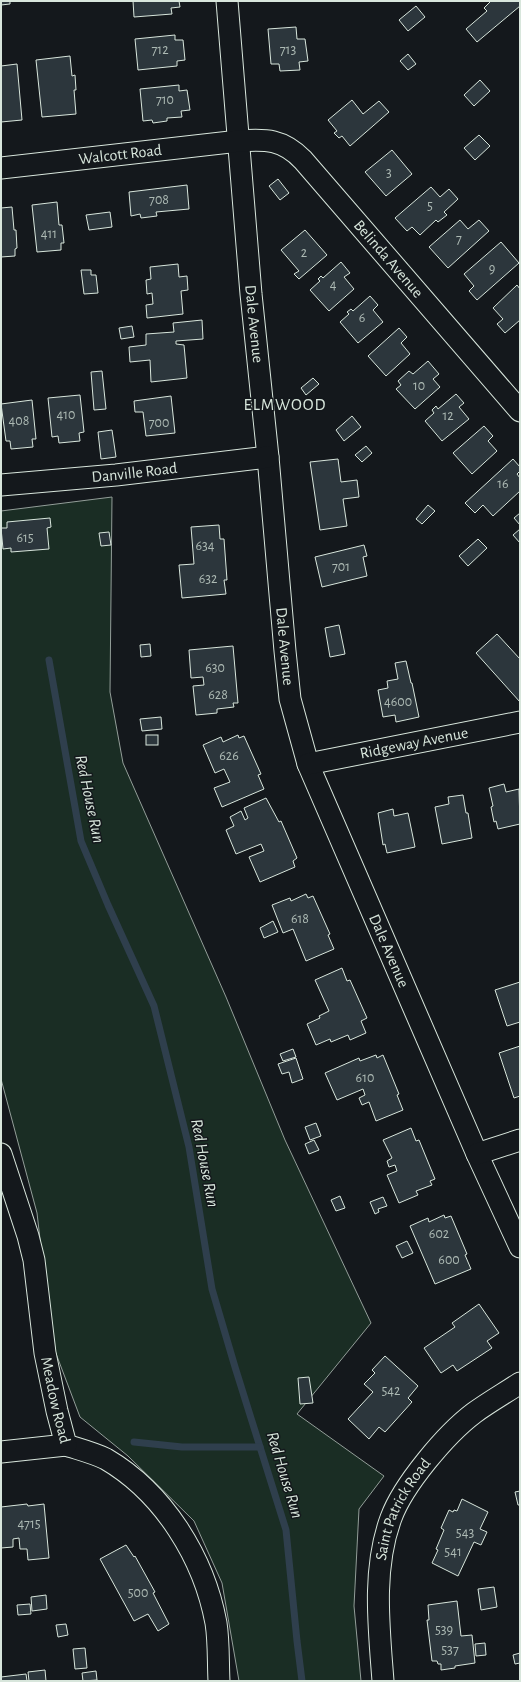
<svg xmlns="http://www.w3.org/2000/svg" width="521" height="1682" viewBox="0 0 521 1682" font-family="'Alegreya Sans',sans-serif">
<rect width="100%" height="100%" fill="#14181c"/>
<!-- green -->
<polygon fill="#1a2d24" stroke="#939e99" points="112,497 110,692 123,763 226,997 285,1140 371,1323 297,1414 384,1476 359,1509 354,1606 361,1681 239,1681 222,1583 194,1521 128,1456 80,1417 52,1343 37,1213 1,1079 1,511"/>
<g fill="none" stroke-linecap="round" stroke-linejoin="round">
<!-- stream -->
<g stroke="#2f3f4d" stroke-width="7">
<polyline points="49,660 81,841 108,905 154,1006 189,1147 212,1289 235,1367 286,1530 297,1641 302,1681"/>
<polyline points="134,1442 182,1447 260,1447"/>
</g>
</g>
<!-- building -->
<g fill="#2c363c" stroke="#d8e6dc">
<polygon points="1,1 10,1 10,4 1,5"/>
<polygon points="133,1 179,1 180,7 171,8 172,14 134,17"/>
<polygon points="491,1 520,1 520,6 477,42 466,29 487,11 484,8"/>
<polygon points="416,6 425,17 408,31 399,20"/>
<polygon points="296,27 297,39 305,39 308,61 299,62 300,70 280,71 279,64 271,64 268,29"/>
<polygon points="175,35 175,40 183,40 185,60 177,61 177,66 138,70 135,39"/>
<polygon points="408,54 416,64 408,70 400,61"/>
<polygon points="70,56 72,76 75,75 76,90 74,90 76,114 42,117 36,60"/>
<polygon points="17,64 22,120 1,122 1,66"/>
<polygon points="480,80 490,91 474,106 464,95"/>
<polygon points="179,85 179,91 187,90 190,110 181,111 182,117 167,118 167,121 153,123 152,120 143,121 140,89"/>
<polygon points="352,100 363,114 379,101 389,112 350,146 342,136 339,138 334,133 337,131 328,120"/>
<polygon points="479,135 490,146 475,160 464,148"/>
<polygon points="392,150 412,174 386,196 365,172"/>
<polygon points="278,179 289,193 280,200 269,186"/>
<polygon points="187,185 189,209 156,212 157,216 141,218 140,214 131,216 129,192"/>
<polygon points="431,187 440,197 449,189 458,199 444,212 447,215 438,222 436,220 420,235 412,227 407,231 395,218"/>
<polygon points="57,202 59,225 62,225 64,243 61,243 61,250 37,252 32,205"/>
<polygon points="12,207 14,230 16,230 17,248 15,249 15,256 1,257 1,208"/>
<polygon points="110,212 112,227 89,230 86,215"/>
<polygon points="460,220 468,229 479,220 489,231 448,268 429,247"/>
<polygon points="305,230 327,255 299,279 294,274 299,271 281,250"/>
<polygon points="501,242 519,263 477,300 469,291 474,286 464,274"/>
<polygon points="341,262 350,273 344,277 354,289 329,311 310,290 320,281 318,279 321,276 323,278"/>
<polygon points="178,264 179,277 187,276 188,290 181,291 183,314 147,318 146,305 153,304 152,293 147,294 146,280 151,279 150,267"/>
<polygon points="81,270 91,270 91,275 96,275 98,293 84,294"/>
<polygon points="517,285 520,289 520,320 505,333 497,324 503,319 493,308"/>
<polygon points="370,296 378,305 373,310 383,322 358,343 340,322 349,314 347,312 351,309 353,311"/>
<polygon points="202,320 203,339 176,341 176,344 184,345 187,378 151,382 150,360 130,362 129,347 146,345 146,334 174,332 173,323"/>
<polygon points="132,326 134,337 121,339 119,328"/>
<polygon points="399,328 407,337 401,343 410,354 386,376 368,356"/>
<polygon points="428,361 439,374 433,379 440,387 415,409 396,389 401,385 398,381 409,371 413,374"/>
<polygon points="102,371 106,409 94,410 91,372"/>
<polygon points="313,378 319,384 306,395 301,388"/>
<polygon points="456,394 464,403 459,407 469,419 442,441 425,421 434,413 432,410 436,406 438,409"/>
<polygon points="80,395 84,432 79,433 80,441 59,443 58,436 52,437 48,398"/>
<polygon points="171,396 175,433 146,436 143,412 135,412 134,401"/>
<polygon points="32,400 36,439 32,439 33,447 11,449 10,441 6,441 1,404"/>
<polygon points="352,416 361,427 344,441 336,430"/>
<polygon points="484,426 493,436 488,441 497,451 472,474 453,453"/>
<polygon points="112,430 116,457 101,459 98,432"/>
<polygon points="366,446 372,453 362,462 355,455"/>
<polygon points="338,459 341,482 357,480 359,497 343,499 347,526 320,530 310,462"/>
<polygon points="513,459 520,467 520,471 517,474 520,478 520,491 493,516 483,505 475,513 465,503"/>
<polygon points="428,505 435,511 422,524 416,519"/>
<polygon points="520,513 520,525 514,518"/>
<polygon points="50,518 51,527 47,528 49,549 11,552 11,548 3,549 1,528 7,528 7,522"/>
<polygon points="219,525 220,539 224,539 227,580 224,580 226,594 182,598 179,565 194,564 191,527"/>
<polygon points="520,529 520,543 513,535"/>
<polygon points="109,532 111,545 101,546 99,533"/>
<polygon points="478,539 487,548 468,566 459,556"/>
<polygon points="364,545 367,556 363,557 367,576 322,587 315,557"/>
<polygon points="339,625 345,654 330,657 325,628"/>
<polygon points="497,634 520,659 520,702 476,653"/>
<polygon points="150,644 151,656 141,657 140,645"/>
<polygon points="233,646 238,703 233,703 234,707 217,709 217,713 196,715 193,686 204,685 203,677 191,678 189,650"/>
<polygon points="406,661 411,683 412,683 419,717 396,722 395,715 383,717 378,690 388,688 387,681 398,679 395,663"/>
<polygon points="161,717 162,729 142,731 140,719"/>
<rect x="146" y="735" width="12" height="10"/>
<polygon points="238,735 239,738 244,736 261,774 258,775 264,789 222,807 214,788 230,782 224,769 215,773 203,745 221,737 223,742"/>
<polygon points="504,784 506,792 519,789 520,824 498,829 496,821 494,822 491,807 493,806 489,788"/>
<polygon points="463,795 466,813 468,813 472,838 442,844 435,807 449,804 448,797"/>
<polygon points="266,798 279,822 281,821 297,858 293,861 295,867 260,882 249,857 264,851 261,844 236,854 226,830 234,826 230,817 241,811 245,820 248,818 244,808"/>
<polygon points="393,809 394,816 408,813 415,847 387,853 385,844 383,845 378,813"/>
<polygon points="306,894 308,898 313,896 330,934 328,935 334,949 306,961 293,929 283,933 272,905 290,898 291,901"/>
<polygon points="273,921 278,932 264,938 260,928"/>
<polygon points="342,968 347,981 350,980 367,1018 361,1021 366,1033 350,1040 348,1035 331,1042 330,1039 316,1045 307,1024 320,1018 319,1016 329,1011 315,980"/>
<polygon points="520,982 520,1022 507,1026 495,990"/>
<polygon points="520,1046 520,1096 514,1098 499,1053"/>
<polygon points="293,1049 296,1057 283,1061 280,1054"/>
<polygon points="376,1055 377,1058 383,1055 399,1094 397,1095 403,1110 376,1121 369,1102 362,1105 359,1098 365,1095 363,1089 337,1100 325,1073 359,1058 360,1061"/>
<polygon points="296,1058 303,1079 292,1083 289,1072 282,1074 278,1064"/>
<polygon points="316,1123 321,1136 310,1140 305,1127"/>
<polygon points="411,1128 416,1141 419,1140 435,1179 430,1181 432,1185 416,1191 418,1195 399,1203 387,1175 397,1171 395,1165 389,1167 387,1161 392,1158 383,1140"/>
<polygon points="314,1140 319,1150 309,1154 305,1144"/>
<polygon points="340,1196 345,1208 336,1211 331,1200"/>
<polygon points="383,1197 387,1206 378,1209 379,1212 375,1214 370,1202"/>
<polygon points="444,1215 445,1218 451,1216 467,1254 465,1255 471,1269 435,1284 410,1226 428,1218 429,1222"/>
<polygon points="407,1241 413,1253 402,1258 396,1246"/>
<polygon points="479,1304 499,1333 487,1341 492,1348 457,1371 453,1365 441,1373 424,1348 455,1327 452,1323"/>
<polygon points="385,1356 418,1386 408,1398 412,1402 385,1432 379,1427 369,1439 348,1419 373,1392 364,1384 375,1373 372,1370"/>
<polygon points="309,1377 313,1403 300,1404 298,1378"/>
<polygon points="520,1491 520,1505 518,1505 515,1492"/>
<polygon points="462,1499 488,1512 480,1529 487,1532 481,1545 474,1542 458,1576 432,1563 438,1550 436,1549 444,1530 441,1528 449,1510 453,1512 454,1510 457,1511"/>
<polygon points="27,1504 28,1506 44,1504 49,1558 28,1560 27,1549 20,1549 19,1538 13,1539 13,1547 1,1548 1,1507"/>
<polygon points="126,1545 134,1557 135,1556 155,1592 153,1593 169,1624 158,1631 148,1614 134,1621 100,1559"/>
<polygon points="494,1587 497,1607 481,1610 478,1589"/>
<polygon points="46,1595 47,1609 32,1611 31,1597"/>
<polygon points="457,1601 461,1636 472,1635 475,1663 455,1666 455,1668 441,1670 441,1664 438,1664 437,1661 432,1661 427,1620 429,1620 428,1605"/>
<polygon points="30,1604 31,1614 18,1615 17,1605"/>
<polygon points="66,1624 68,1635 58,1637 56,1625"/>
<polygon points="485,1643 486,1655 476,1656 475,1644"/>
<polygon points="85,1648 87,1668 75,1669 73,1649"/>
<polygon points="520,1653 520,1663 515,1664 513,1655"/>
<polygon points="45,1670 46,1681 29,1681 28,1672"/>
<polygon points="96,1671 97,1680 83,1681 82,1673"/>
<polygon points="26,1674 27,1681 1,1681 1,1677"/>
</g>
<g fill="none" stroke-linecap="round" stroke-linejoin="round">
<defs>
<g id="minor">
<path id="s1" d="M227 1 251 294 268 457 285 651 290 699 308 764 477 1154 520 1247"/>
<path id="s2" d="M1 168 239 141C266 139 283 139 303 160L520 411"/>
<path id="s3" d="M1 485 116 475 268 457"/>
<path id="s4" d="M308 764 520 722"/>
<path id="s5" d="M1 1154 28 1236 34 1260 45 1353 57 1411 66 1445C78 1449 94 1453 106 1459 164 1493 204 1558 216 1623 219 1642 218 1662 219 1681"/>
<polyline points="477,1154 520,1140"/>
<polyline points="1,1452 66,1445"/>
<path id="s6" d="M383 1681C379 1628 372 1569 391 1518 403 1485 446 1434 474 1413 489 1402 505 1393 520 1383"/>
</g>
</defs>
<!-- minor casing -->
<use href="#minor" stroke="#d8e6dc" stroke-width="23"/>
<!-- minor -->
<use href="#minor" stroke="#14181c" stroke-width="21"/>
</g>
<g text-anchor="middle" dominant-baseline="central" stroke-width="3" stroke-linejoin="round" paint-order="stroke">
<!-- number labels -->
<g font-size="14" fill="#adbab4">
<text x="160" y="50">712</text>
<text x="288" y="50">713</text>
<text x="165" y="100">710</text>
<text x="389" y="173">3</text>
<text x="159" y="200">708</text>
<text x="430" y="206">5</text>
<text x="49" y="234">411</text>
<text x="459" y="239">7</text>
<text x="304" y="253">2</text>
<text x="492" y="269">9</text>
<text x="333" y="285">4</text>
<text x="362" y="318">6</text>
<text x="419" y="386">10</text>
<text x="66" y="415">410</text>
<text x="448" y="416">12</text>
<text x="19" y="421">408</text>
<text x="159" y="423">700</text>
<text x="503" y="484">16</text>
<text x="25" y="538">615</text>
<text x="205" y="546">634</text>
<text x="341" y="567">701</text>
<text x="208" y="579">632</text>
<text x="215" y="668">630</text>
<text x="218" y="695">628</text>
<text x="398" y="702">4600</text>
<text x="229" y="756">626</text>
<text x="300" y="919">618</text>
<text x="365" y="1078">610</text>
<text x="439" y="1234">602</text>
<text x="449" y="1260">600</text>
<text x="391" y="1391">542</text>
<text x="29" y="1524">4715</text>
<text x="465" y="1533">543</text>
<text x="453" y="1552">541</text>
<text x="138" y="1593">500</text>
<text x="444" y="1630">539</text>
<text x="450" y="1650">537</text>
</g>
<!-- street labels -->
<g font-size="16" fill="#d8e6dc" stroke="#14181c">
<text stroke="none"><textPath href="#s2" startOffset="120">Walcott Road</textPath></text>
<text stroke="none"><textPath href="#s2" startOffset="440">Belinda Avenue</textPath></text>
<text stroke="none"><textPath href="#s1" startOffset="324">Dale Avenue</textPath></text>
<text stroke="none"><textPath href="#s3" startOffset="134">Danville Road</textPath></text>
<text stroke="none"><textPath href="#s1" startOffset="648">Dale Avenue</textPath></text>
<text stroke="none"><textPath href="#s4" startOffset="108">Ridgeway Avenue</textPath></text>
<text stroke="none"><textPath href="#s1" startOffset="972">Dale Avenue</textPath></text>
<text stroke="none"><textPath href="#s5" startOffset="253">Meadow Road</textPath></text>
<text stroke="none"><textPath href="#s6" startOffset="177">Saint Patrick Road</textPath></text>
</g>
<!-- neighbourhood labels -->
<g font-size="17" letter-spacing="1" fill="#d8e6dc" stroke="#14181c">
<text x="285" y="404">ELMWOOD</text>
</g>
<!-- water labels -->
<g font-size="17" font-style="italic" fill="#d8e6dc" stroke="#14181c">
<text transform="translate(90 799) rotate(78)">Red House Run</text>
<text transform="translate(205 1163) rotate(79)">Red House Run</text>
<text transform="translate(285 1475) rotate(73)">Red House Run</text>
</g>
</g>
<!-- border -->
<rect width="521" height="1682" fill="none" stroke="#d8e6dc" stroke-width="4"/>
</svg>
